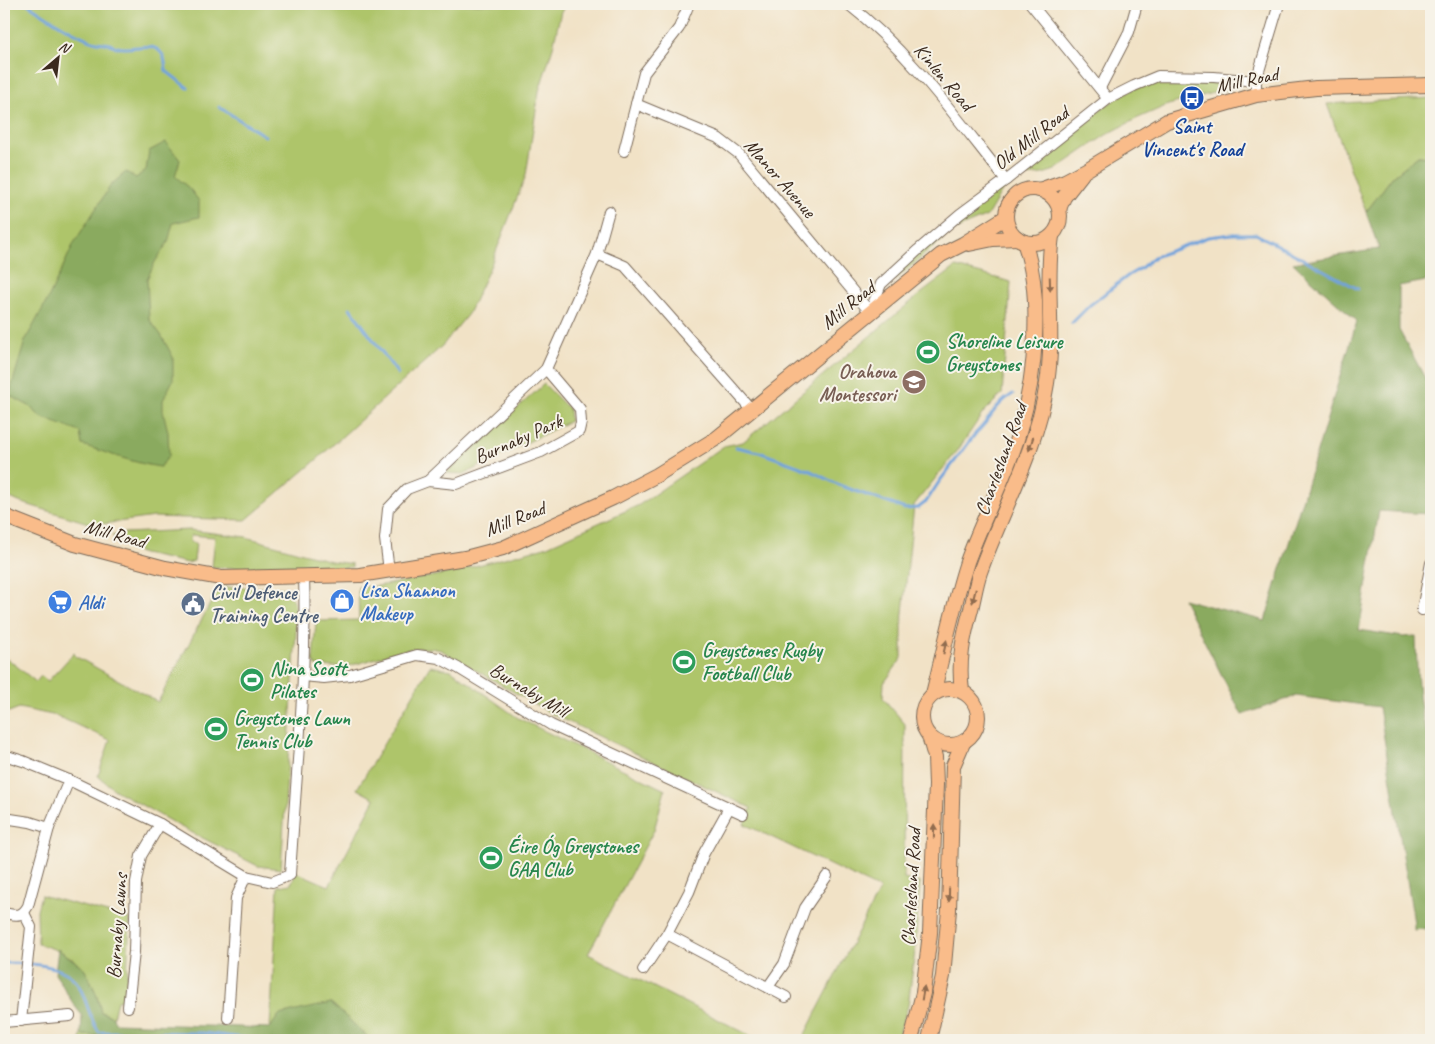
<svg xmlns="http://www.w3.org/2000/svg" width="1435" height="1044" viewBox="0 0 1435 1044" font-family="Caveat,sans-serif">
<rect width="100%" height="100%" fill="#f7f3e8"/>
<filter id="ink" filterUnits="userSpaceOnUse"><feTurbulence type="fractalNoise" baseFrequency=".02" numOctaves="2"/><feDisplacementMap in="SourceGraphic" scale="10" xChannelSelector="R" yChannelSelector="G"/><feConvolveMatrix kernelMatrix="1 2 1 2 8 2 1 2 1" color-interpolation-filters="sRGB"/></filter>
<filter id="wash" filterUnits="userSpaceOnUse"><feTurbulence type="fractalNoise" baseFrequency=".0096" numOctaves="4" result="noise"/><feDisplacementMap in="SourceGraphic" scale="20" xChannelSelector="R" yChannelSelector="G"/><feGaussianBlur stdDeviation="1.12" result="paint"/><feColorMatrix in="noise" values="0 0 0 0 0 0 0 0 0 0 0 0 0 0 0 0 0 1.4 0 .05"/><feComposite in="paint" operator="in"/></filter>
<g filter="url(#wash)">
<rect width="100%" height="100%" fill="#f1e2c6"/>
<!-- green -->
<g fill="#aec56a" stroke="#747844">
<polygon points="6,4 567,4 561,11 553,47 539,91 526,175 490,267 468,314 442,346 313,463 246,520 154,517 95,525 19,502 4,495 4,12"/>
<polygon points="1159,80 1238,84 1235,87 1168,105 1136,119 1106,135 1055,170 1043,174 1026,176 1015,180 1005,186 987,216 952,231 895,280 893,278 914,256 1102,108 1129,91"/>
<polygon points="1431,98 1431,157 1418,156 1393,176 1366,212 1327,104"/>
<path d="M956 267 1011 282 1002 394 983 413 958 450 914 505 902 622V658L884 683 883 698 905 724 904 879 920 883 915 951 908 1006 897 1040H802L880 889 744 824 751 808 552 714 441 650C408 642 379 660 347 666 338 668 326 666 316 666L313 660 316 621 359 620 358 587 378 586 449 573 545 547 639 505 724 446 743 442 919 295Z"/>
<polygon points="544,384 569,409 570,421 464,474 446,473"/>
<polygon points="190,530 246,537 331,561 352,564 352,567 298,571 212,567 215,537 191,535 190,542 196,543 194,561 188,563 143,554 137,552 138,549 112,536 125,533"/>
<path d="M219 587 283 588C299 599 295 616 296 633L281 869 258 866 179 826 115 790 98 776 110 740 57 716 19 708 4 714V661L8 659 36 682 41 676 48 681 74 653 75 656 158 702Z"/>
<polygon points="430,666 451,670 518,718 665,790 654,830 588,954 759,1040 371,1040 331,1003 270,1028 278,886 291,884 296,872 329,886 375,799 357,789"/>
<path d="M41 895 130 919 126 996 123 1000 117 1001 113 1017 101 1012C91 971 79 955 38 944L37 910Z"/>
<polygon points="81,1035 203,1040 80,1040"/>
</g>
<!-- forest -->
<g fill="#8aaa5e" stroke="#626a3e">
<path d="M166 142 180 160 175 176 190 189 199 201V217L173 223 168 242 155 262 147 279 149 319 161 335 173 357V380L163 400V411L168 432 169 456 160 467C133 463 108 453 82 445L80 432 41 417 29 406 9 395 25 341 49 297 74 243 111 185 126 172 136 178 146 170 149 151Z"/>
<path d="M1418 156 1431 157V280L1399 286V330L1431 389V510L1429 514 1379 511 1359 630 1403 637 1416 636C1417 670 1417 712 1431 744V928L1414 930V923L1379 707 1296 696 1242 715 1183 599 1265 621 1357 321 1293 263 1379 249 1366 212 1393 176Z"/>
<path d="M58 949 84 968 96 993 101 1012 113 1017 115 1023 270 1028 279 1015 331 1003 371 1040H203L81 1035 82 1015C71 1003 65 988 55 974Z"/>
</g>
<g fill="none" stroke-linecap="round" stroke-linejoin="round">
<!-- stream -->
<g stroke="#71a3dc" stroke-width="3">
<path d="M28 4C44 15 69 31 88 39 95 43 102 42 110 44 116 46 111 45 117 47 129 51 144 43 155 48 165 53 165 61 166 71L188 88"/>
<polyline points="219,107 265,136"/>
<polyline points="350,308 398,374"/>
<polyline points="1072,323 1090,305 1129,275 1141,268 1154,257 1208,237 1232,234 1256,234 1294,254 1358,289"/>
<path d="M736 447 759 452 811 471 839 485 905 509 918 508 926 502 939 482 976 433C991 419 994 405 1013 394"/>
<path d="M4 963C26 963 67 963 79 986 87 1000 89 1018 99 1032L203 1033 259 1040"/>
</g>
</g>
</g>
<g filter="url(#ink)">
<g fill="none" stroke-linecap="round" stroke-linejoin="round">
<defs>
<g id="minor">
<path d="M848 4C910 52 957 119 1006 180"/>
<polyline points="1031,4 1108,99"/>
<polyline points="1256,87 1256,81 1279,4"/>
<polyline points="1100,88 1129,32 1137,4"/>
<polyline points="636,104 718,138 739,154 870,312 881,284 918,250 960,214 1006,180 1108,99 1134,86 1158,76 1214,77 1256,81"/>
<polyline points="624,151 644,73 679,28 689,4"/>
<polyline points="597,254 625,266 752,410"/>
<polyline points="428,481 456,484 541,452 579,431 581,422 580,409 546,369"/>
<polyline points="389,571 385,539 388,509 407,489 428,481 546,369 597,254 609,211"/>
<polyline points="1422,610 1431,563"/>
<polyline points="303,676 324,678 350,675 417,655 439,658 458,668 551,725 743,814"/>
<path d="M4 755 23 761 69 780 160 824 246 876 272 882 290 875C296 775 307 675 304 575"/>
<polyline points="4,818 30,822 49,828"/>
<path d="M4 913C16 915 21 918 28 906L49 828 69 780"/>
<polyline points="667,934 786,997"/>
<polyline points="643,970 667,934 689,892 704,853 729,808"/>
<polyline points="768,987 784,964 805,908 827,876"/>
<polyline points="128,1007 134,952 136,882 141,856 160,824"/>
<polyline points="228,1018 236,898 246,876"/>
<polyline points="21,1021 31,927 24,913"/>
<polyline points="4,1022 70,1016"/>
</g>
<g id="major">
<circle cx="1033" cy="216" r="27"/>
<polyline points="1039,190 1065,181 1086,170 1167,121 1256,95 1316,88 1431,85"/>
<polyline points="1059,209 1064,197 1082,174"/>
<polyline points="969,244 993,239 1017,238"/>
<polyline points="4,516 75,544 165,568 221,578 360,575 465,558 503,548 613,498 657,475 717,438 941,255 963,244 1006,217"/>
<circle cx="950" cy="717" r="28"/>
<path d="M962 691C958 661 963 638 971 609 974 597 976 584 980 572 1002 510 1037 450 1047 383 1055 334 1045 284 1052 236"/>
<path d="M933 694C944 650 953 605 967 562 983 517 1007 475 1020 429 1036 375 1043 295 1024 242"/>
<polyline points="911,1040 923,993 930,933 936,785 935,757 929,736"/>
<polyline points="929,1040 943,976 949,910 953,766 963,743"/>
</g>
</defs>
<!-- minor casing -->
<use href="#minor" stroke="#7b6a59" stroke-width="12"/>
<!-- major casing -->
<use href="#major" stroke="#7b6a59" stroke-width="16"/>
<!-- minor -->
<use href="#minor" stroke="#fff" stroke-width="10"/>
<!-- major -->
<use href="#major" stroke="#f9bc8a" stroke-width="14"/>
</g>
<!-- one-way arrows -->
<defs><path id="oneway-solid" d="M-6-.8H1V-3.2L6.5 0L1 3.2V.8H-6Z" transform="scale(1.25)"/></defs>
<g fill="#906c4f">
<use href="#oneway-solid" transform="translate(1050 284) rotate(88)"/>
<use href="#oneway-solid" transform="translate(1031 444) rotate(108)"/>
<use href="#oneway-solid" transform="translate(974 596) rotate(104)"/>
<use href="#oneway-solid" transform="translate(945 647) rotate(-77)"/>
<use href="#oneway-solid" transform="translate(934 831) rotate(-89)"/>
<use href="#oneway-solid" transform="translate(949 895) rotate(91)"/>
<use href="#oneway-solid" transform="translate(923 993) rotate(-80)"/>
</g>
</g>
<!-- icons -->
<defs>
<symbol id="bus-disc" viewBox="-11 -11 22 22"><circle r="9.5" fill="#1a4fb4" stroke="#f7f3e8"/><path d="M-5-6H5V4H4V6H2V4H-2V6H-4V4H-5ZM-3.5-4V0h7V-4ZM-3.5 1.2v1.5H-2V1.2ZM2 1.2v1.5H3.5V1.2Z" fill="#fff"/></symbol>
<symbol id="stadium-disc" viewBox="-11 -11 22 22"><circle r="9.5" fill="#2e9e5b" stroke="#f7f3e8"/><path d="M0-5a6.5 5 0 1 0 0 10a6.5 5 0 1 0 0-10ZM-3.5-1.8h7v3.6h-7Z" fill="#fff"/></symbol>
<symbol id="school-disc" viewBox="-11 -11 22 22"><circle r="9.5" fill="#8d6e63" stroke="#f7f3e8"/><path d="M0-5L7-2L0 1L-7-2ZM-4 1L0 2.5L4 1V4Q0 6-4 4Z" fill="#fff"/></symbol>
<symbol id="shop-disc" viewBox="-11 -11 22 22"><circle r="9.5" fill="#3f7fe0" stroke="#f7f3e8"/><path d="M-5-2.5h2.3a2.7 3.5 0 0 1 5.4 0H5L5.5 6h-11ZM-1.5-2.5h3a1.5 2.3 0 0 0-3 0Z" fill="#fff"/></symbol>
<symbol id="supermarket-disc" viewBox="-11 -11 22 22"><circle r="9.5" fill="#3f7fe0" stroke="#f7f3e8"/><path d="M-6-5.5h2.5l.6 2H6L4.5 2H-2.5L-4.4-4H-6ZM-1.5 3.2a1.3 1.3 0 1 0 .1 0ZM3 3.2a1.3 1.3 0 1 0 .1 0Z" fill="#fff"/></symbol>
<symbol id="civic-disc" viewBox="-11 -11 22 22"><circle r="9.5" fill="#5c6f8a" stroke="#f7f3e8"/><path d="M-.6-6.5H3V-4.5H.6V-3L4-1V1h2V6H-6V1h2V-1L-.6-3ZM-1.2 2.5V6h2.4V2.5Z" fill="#fff"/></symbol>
</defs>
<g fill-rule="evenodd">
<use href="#bus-disc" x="1178" y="84" width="28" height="28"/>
<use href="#stadium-disc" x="914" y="338" width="28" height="28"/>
<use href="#school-disc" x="900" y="368" width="28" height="28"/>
<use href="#shop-disc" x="328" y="587" width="28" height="28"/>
<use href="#supermarket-disc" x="46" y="588" width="28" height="28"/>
<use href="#civic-disc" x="179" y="590" width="28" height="28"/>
<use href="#stadium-disc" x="670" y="648" width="28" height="28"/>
<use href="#stadium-disc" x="238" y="666" width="28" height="28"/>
<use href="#stadium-disc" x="202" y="715" width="28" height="28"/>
<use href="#stadium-disc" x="477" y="844" width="28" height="28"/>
</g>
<g text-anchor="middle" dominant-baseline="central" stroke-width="4" stroke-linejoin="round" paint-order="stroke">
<!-- street labels -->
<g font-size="20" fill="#3b2a1e" stroke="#f7f3e8">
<text transform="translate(944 77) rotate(50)">Kinlen Road</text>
<text transform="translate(1247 80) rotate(-12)">Mill Road</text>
<text transform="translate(1031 138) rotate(-38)">Old Mill Road</text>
<text transform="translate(780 178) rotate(49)">Manor Avenue</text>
<text transform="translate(848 305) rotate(-39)">Mill Road</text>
<text transform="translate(518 439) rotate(-24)">Burnaby Park</text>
<text transform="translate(1001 459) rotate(-70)">Charlesland Road</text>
<text transform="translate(515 519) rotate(-22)">Mill Road</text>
<text transform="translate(115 534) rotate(15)">Mill Road</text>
<text transform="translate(529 690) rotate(31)">Burnaby Mill</text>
<text transform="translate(911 887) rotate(-87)">Charlesland Road</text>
<text transform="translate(117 926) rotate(-86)">Burnaby Lawns</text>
</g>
<!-- transit labels -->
<g font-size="20" font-weight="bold" fill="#164399" stroke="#f7f3e8">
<text x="1192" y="126">Saint<tspan x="1192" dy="23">Vincent's Road</tspan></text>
</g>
<!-- leisure labels -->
<g font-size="20" font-weight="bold" fill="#27864d" stroke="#f7f3e8" text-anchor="start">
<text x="946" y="341">Shoreline Leisure<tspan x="946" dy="23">Greystones</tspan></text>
<text x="702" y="650">Greystones Rugby<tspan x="702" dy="23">Football Club</tspan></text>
<text x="270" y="668">Nina Scott<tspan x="270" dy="23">Pilates</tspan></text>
<text x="234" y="718">Greystones Lawn<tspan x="234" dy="23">Tennis Club</tspan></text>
<text x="508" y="846">Éire Óg Greystones<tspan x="508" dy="23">GAA Club</tspan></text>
</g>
<!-- education labels -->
<g font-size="20" font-weight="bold" fill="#785e54" stroke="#f7f3e8" text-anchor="end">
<text x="896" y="371">Orahova<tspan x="896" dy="23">Montessori</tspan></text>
</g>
<!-- shop labels -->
<g font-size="20" font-weight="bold" fill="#366cbe" stroke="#f7f3e8" text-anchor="start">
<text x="360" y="590">Lisa Shannon<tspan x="360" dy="23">Makeup</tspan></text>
<text x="78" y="602">Aldi</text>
</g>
<!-- service labels -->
<g font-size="20" font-weight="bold" fill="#4e5e75" stroke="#f7f3e8" text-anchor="start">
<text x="210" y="592">Civil Defence<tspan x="210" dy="23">Training Centre</tspan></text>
</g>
</g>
<!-- margin -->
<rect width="1435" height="1044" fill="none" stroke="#f7f3e8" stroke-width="20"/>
<!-- north arrow -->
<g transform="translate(58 58) rotate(28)" stroke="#f7f3e8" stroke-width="4" paint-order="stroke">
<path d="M0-4L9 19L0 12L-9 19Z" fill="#3b2a1e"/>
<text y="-8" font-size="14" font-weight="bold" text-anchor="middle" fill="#3b2a1e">N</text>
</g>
</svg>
